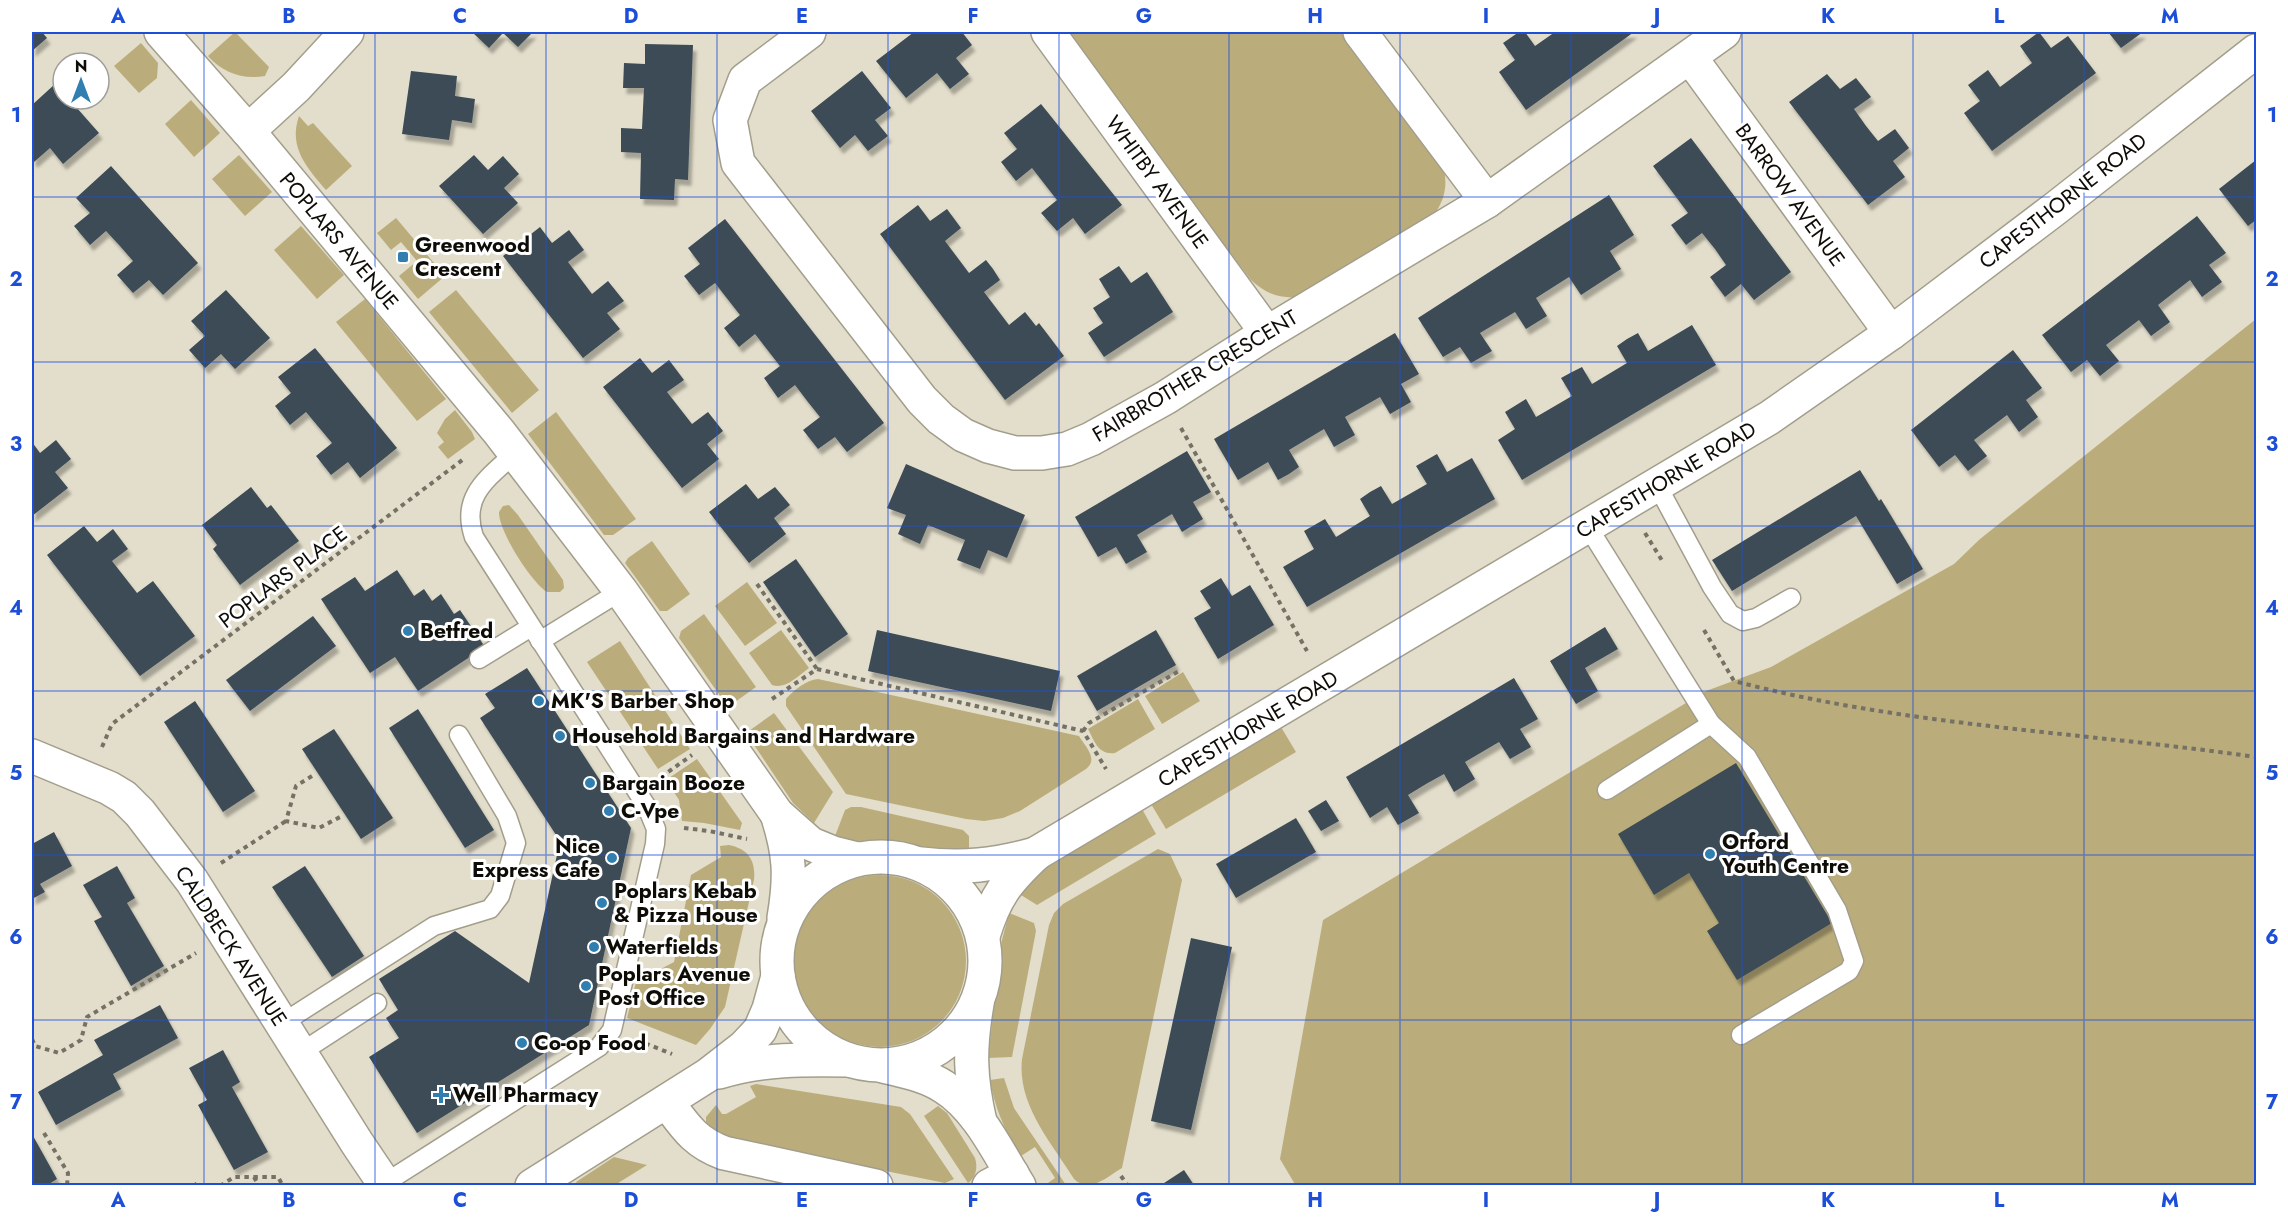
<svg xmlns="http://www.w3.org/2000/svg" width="2288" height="1217" viewBox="0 0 2288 1217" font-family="Jost,sans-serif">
<defs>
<filter id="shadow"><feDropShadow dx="3.5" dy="6" stdDeviation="1.5" flood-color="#0004"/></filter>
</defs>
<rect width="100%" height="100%" fill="#e3decb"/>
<!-- green -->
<g fill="#bbad7b">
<path d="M235 32 269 67 265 76C243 80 223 73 208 56Z"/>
<path d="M1061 32H1343L1441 160C1449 181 1446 199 1433 216L1300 297C1280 299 1266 294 1251 280Z"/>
<polygon points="141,43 158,63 157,78 139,93 114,66"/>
<polygon points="191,100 220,133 194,157 165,124"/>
<path d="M299 116 308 126 313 123 352 166 326 190C307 168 288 147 299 116Z"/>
<polygon points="239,155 272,192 245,216 212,179"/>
<polygon points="396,218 445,276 418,299 399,276 417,261 401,242 391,250 377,233"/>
<polygon points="301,226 344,275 317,299 274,250"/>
<polygon points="456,290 539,390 512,413 429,312"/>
<polygon points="365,299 446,399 417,421 336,322"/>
<polygon points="2256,319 2256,1185 1296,1186 1280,1159 1323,920 1706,691 1771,667 1954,564 1980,539"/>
<polygon points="455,410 472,432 475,439 448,459 438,447 444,442 437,433 445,419"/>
<polygon points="556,412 636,519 613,535 604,535 528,434"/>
<path d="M509 505 518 515 563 580 564 588 560 592H547C531 582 498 530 499 512L503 506Z"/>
<polygon points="652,541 690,594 667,611 660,611 625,563 628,558"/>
<polygon points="747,582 777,623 745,646 715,606"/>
<polygon points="704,614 756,687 728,707 679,638 681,631"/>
<path d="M781 630 809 668C798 676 785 690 772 685L749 653Z"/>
<polygon points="620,641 690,749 658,769 587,662"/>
<polygon points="1183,672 1200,701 1162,724 1145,696"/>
<path d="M818 679 1079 736C1085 746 1099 759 1086 769L1020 811 1003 818 984 821 966 819 846 794 786 706V699C794 690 806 680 818 679Z"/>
<path d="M1138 699 1155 729 1115 753C1098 755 1095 742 1088 729Z"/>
<polygon points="774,713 833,792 814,823 793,803 746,733"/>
<polygon points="1281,727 1296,752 1166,829 1151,804"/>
<polygon points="697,759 742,823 740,830 704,823 682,821 679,800 666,780"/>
<polygon points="851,807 861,807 963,830 969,836 969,853 863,843 835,836 845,810"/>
<polygon points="1142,809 1156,834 1037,905 1021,895 1043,870"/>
<path d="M729 845C748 849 756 860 754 880L725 1007 710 1029 696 1045 627 1018 636 982 674 962 691 875 721 857 720 846Z"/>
<path d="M1158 849 1170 854 1182 880 1122 1168C1107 1177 1089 1194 1074 1179 1051 1142 1017 1105 1022 1059L1049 925 1054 913 1063 904Z"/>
<circle cx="880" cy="961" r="86"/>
<polygon points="1009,913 1034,923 1036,931 1012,1057 988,1058 1002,940"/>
<path d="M1004 1078 1014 1108 1066 1185H1045L1055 1178 1035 1147 1021 1156C1005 1131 995 1109 990 1080Z"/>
<polygon points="756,1084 901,1107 910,1114 954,1179 945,1183 717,1137 706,1124 706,1117 716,1105 722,1114 726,1114 756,1097 750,1086"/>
<path d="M938 1106 947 1113 975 1158C978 1167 976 1178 968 1183L924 1116Z"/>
<polygon points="614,1157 647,1165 615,1185 578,1185 576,1182"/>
</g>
<!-- building -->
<g fill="#3c4b56" filter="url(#shadow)">
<polygon points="32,32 42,32 47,38 32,51"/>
<polygon points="472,32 533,32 518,47 503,33 489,48"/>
<polygon points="914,32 962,32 972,45 956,58 969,74 950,89 937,73 906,98 876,61"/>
<polygon points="1519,32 1525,32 1535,46 1555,32 1634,32 1526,110 1499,72 1515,60 1503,43"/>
<polygon points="2039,32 2051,48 2068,36 2096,73 1992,151 1964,113 1980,101 1968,85 1988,70 2000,87 2032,63 2020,46"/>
<polygon points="2108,32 2143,32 2121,48"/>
<polygon points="645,44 693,45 688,180 675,179 674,200 640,199 641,153 621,152 621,128 642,129 644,88 623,88 624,63 645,64"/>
<polygon points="411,71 457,76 455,96 475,99 472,123 452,120 449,140 402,134"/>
<polygon points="862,71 891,108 875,120 888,136 868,151 855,135 840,148 811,111"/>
<polygon points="1827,74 1840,89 1856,78 1871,97 1854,109 1866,126 1878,141 1895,129 1909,148 1893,161 1905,177 1868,205 1789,102"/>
<polygon points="55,84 63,93 63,99 69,99 99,133 63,164 50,148 34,162 32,159 32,132 34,130 32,128 32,105"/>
<polygon points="1041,104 1122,205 1085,234 1073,218 1057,231 1041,213 1057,200 1032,168 1016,181 1001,162 1017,149 1004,133"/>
<polygon points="1691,138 1791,272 1754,300 1741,284 1725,297 1710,277 1726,265 1715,249 1702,233 1686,245 1671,225 1688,213 1653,166"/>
<polygon points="474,155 488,170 503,156 519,174 504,188 518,203 483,234 439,186"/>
<polygon points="2256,160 2256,220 2248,226 2219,189"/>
<polygon points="111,166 198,263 163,295 149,280 133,293 117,275 133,261 120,246 106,231 90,245 74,226 90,213 76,198"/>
<polygon points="1609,195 1634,235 1610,251 1621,269 1581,295 1569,277 1536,298 1547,316 1526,329 1515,312 1480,333 1492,351 1471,363 1460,347 1443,357 1418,318"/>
<polygon points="918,205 930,221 947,209 961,228 945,241 969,273 986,260 993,269 1000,280 984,292 1009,325 1025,312 1036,326 1039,323 1064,356 1005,400 880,234"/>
<polygon points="2197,216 2226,253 2209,265 2222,282 2202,297 2190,280 2158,305 2170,322 2151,336 2139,320 2106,345 2119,361 2100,376 2087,360 2071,372 2042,335"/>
<polygon points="725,219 884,423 847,452 835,437 818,449 803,430 820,417 808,402 795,385 778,398 764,378 780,366 755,334 739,347 724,328 740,315 715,283 699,295 684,276 700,264 688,248"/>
<polygon points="540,227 552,243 569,230 584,250 568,262 592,294 608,281 624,301 607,313 620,329 583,358 503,256"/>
<polygon points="1119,266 1131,283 1147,272 1173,312 1104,357 1088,333 1103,323 1093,308 1110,297 1099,279"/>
<polygon points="226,290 270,338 235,369 221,354 205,368 189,350 205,336 191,321"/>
<polygon points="1692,325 1716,365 1522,480 1498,440 1515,429 1505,412 1526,399 1536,417 1572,396 1561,378 1572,372 1582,367 1592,384 1627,363 1617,346 1627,339 1638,333 1648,351"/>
<polygon points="1395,333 1419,374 1401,384 1411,402 1390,414 1380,397 1345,417 1355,435 1334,447 1324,429 1289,450 1299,467 1289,474 1278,480 1268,462 1238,480 1214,439"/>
<polygon points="315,348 397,448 360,478 348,462 331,475 316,456 332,443 306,412 290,425 275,406 291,393 278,377"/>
<polygon points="2013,350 2042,388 2026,400 2038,417 2019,432 2007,415 1974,440 1987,456 1968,471 1955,455 1939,467 1911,430"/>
<polygon points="640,358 652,373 669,360 684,380 667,392 692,424 708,412 723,431 707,444 719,459 682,488 603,387"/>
<polygon points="56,440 71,459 55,472 68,488 32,516 32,442 40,453"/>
<polygon points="1187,451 1211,492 1193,502 1203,519 1182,532 1172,514 1137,535 1147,552 1126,564 1116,547 1098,557 1075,517"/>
<polygon points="1437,454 1447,472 1472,458 1495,499 1307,607 1283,567 1314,549 1304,531 1325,519 1336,537 1370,516 1360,499 1370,492 1381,486 1392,504 1427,484 1416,466"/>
<polygon points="906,464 1025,515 1007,558 988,550 980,569 957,560 965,540 928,525 920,544 898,534 906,515 887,508"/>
<polygon points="1860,470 1879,501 1881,499 1923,569 1897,584 1856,516 1732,591 1712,560"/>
<polygon points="746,484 758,499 775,487 790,505 774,518 786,534 749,563 709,512"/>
<polygon points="251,487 267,508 271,505 299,541 240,585 213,549 217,545 202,525"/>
<polygon points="84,526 97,542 113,529 128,549 112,561 137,593 153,581 195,636 140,676 47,555"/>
<polygon points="796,559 848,634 815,657 763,582"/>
<polygon points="397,570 414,596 424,589 432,601 441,594 454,614 460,610 485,647 418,691 395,657 370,673 321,599 355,577 365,591"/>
<polygon points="1221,578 1232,596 1250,585 1274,625 1218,659 1194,618 1211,608 1200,591"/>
<polygon points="313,616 336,646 250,711 226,680"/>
<polygon points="1605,627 1618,649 1585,668 1598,691 1576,704 1550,661"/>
<polygon points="877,630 1060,671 1051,711 868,671"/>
<polygon points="1156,630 1176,665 1097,711 1077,676"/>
<polygon points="527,668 631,828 589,1025 417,1133 369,1057 399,1038 386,1018 398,1010 379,979 455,931 529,983 560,841 480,718 495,708 485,694"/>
<polygon points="1514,678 1538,719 1520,729 1531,747 1510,759 1499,742 1465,762 1475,779 1454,792 1444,774 1426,784 1408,795 1419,813 1398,825 1387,807 1370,818 1346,777"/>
<polygon points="195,701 255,791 223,812 164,722"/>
<polygon points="418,709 494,830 465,848 389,728"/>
<polygon points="334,729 393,818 361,839 302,749"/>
<polygon points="1736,763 1832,923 1737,980 1707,931 1719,923 1689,873 1654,895 1618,834"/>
<polygon points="1326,800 1339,821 1321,831 1308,811"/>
<polygon points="1296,818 1316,852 1236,898 1216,864"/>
<polygon points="54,832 72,866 40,884 45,892 32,899 32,844"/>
<polygon points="117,866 135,898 127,903 164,966 131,986 94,921 102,917 83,885"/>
<polygon points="305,866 364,956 332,977 272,887"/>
<polygon points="1191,938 1232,947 1191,1130 1151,1121"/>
<polygon points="160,1005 178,1038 113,1074 121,1089 56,1125 38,1092 103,1055 94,1040"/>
<polygon points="223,1050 240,1082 232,1087 268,1152 234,1170 198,1105 207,1100 189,1068"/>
<polygon points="32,1134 57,1179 49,1184 50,1185 32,1185"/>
<polygon points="1184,1170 1194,1185 1161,1185"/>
</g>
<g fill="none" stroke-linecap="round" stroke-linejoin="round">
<defs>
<g id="lane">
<polyline points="1657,485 1712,587 1730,614 1743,621 1756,618 1791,598"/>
<polyline points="1588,527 1711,724 1607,790"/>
<polyline points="540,641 621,591"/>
<polyline points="479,659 531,627"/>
<polyline points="1711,724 1747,757 1837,910 1854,961 1849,971 1741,1035"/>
<polyline points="281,1024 434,926 490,909 500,896 516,843 507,816 459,735"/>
<polyline points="300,1053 377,1003"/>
<path d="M385 1183 599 1047 612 1030 655 844 656 829 647 807 474 537C460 496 488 478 515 453"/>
</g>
<g id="street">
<polyline points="809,32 745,80 730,120 738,163 922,400 941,419 963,435 988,446 1015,453 1042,453 1067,449 1091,439 1165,398 1267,333 1487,201 1724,32"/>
<polyline points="1048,32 1267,333"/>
<polyline points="1360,32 1487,201"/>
<polyline points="1690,57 1891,333"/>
<polyline points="248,131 296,87 347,32"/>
<polyline points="32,756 109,788 124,797 140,813 192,881 357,1143 386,1186"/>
<path d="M719 1072C762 1059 804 1059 849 1060"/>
<path d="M667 1102C685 1126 694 1142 724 1153L876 1186"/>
<polyline points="532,1186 708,1075 744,1047 760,1030 769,1009 778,976"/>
<polyline points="989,1186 1012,1174"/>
</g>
<g id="secondary">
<polyline points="161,32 248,131 499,432 621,591 777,814 811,844 833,853 857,859"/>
<path d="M777 814C790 854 791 876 784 918"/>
<circle cx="881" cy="961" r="104"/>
<path d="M921 864C963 869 995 865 1036 854"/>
<path d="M983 936C995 896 1007 881 1037 853L1769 418 1891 333 2056 208 2256 51"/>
<path d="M977 1004C969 1050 970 1078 980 1122"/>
<path d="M883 1066C903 1071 926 1075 944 1087 978 1108 998 1152 1019 1186"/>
</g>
</defs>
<!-- lane casing -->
<use href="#lane" stroke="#a39e8b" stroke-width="21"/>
<!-- street casing -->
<use href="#street" stroke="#a39e8b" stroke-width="36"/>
<!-- secondary casing -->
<use href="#secondary" stroke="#a39e8b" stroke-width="36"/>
<!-- path -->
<g stroke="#757265" stroke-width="4" stroke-dasharray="4.5 4.5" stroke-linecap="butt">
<polyline points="1181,428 1307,651"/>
<polyline points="1645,533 1663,562"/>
<polyline points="757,584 817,669"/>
<path d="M1704 630 1734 681C1904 726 2082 732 2256 757"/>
<polyline points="772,699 817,669 1083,731 1106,769"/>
<polyline points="1083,731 1089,723 1179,671"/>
<polyline points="102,747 112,724 465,458"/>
<polyline points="312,776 296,786 286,821 319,828 342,816"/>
<polyline points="661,777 692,755"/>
<polyline points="684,828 709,831 747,839"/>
<polyline points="221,863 286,821"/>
<polyline points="32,1039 35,1046 59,1053 81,1040 87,1017 196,953"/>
<polyline points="637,1040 672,1054"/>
<polyline points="44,1133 68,1173 67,1186"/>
<polyline points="1121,1176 1128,1186"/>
<polyline points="254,1177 259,1186"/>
<polyline points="193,1186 198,1183 203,1186"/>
<polyline points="220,1186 234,1177 278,1177 283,1186"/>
</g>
<!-- lane -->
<use href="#lane" stroke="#fff" stroke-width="18"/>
<!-- street -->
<use href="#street" stroke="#fff" stroke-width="33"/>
<!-- secondary -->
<use href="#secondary" stroke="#fff" stroke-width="33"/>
</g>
<!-- grid -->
<path fill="none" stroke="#1d4ed8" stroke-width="1.5" stroke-opacity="0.55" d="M204 32V1186M375 32V1186M546 32V1186M717 32V1186M888 32V1186M1059 32V1186M1229 32V1186M1400 32V1186M1571 32V1186M1742 32V1186M1913 32V1186M2084 32V1186M32 197H2256M32 362H2256M32 526H2256M32 691H2256M32 855H2256M32 1020H2256"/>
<!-- markers -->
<g fill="#317fb1" stroke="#fff" stroke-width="2">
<rect x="397" y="251" width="12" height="12" rx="3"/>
<circle cx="408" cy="631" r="6"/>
<circle cx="539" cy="701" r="6"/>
<circle cx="560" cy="736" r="6"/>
<circle cx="590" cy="783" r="6"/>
<circle cx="609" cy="811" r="6"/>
<circle cx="1710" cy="854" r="6"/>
<circle cx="612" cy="858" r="6"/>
<circle cx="602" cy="903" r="6"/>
<circle cx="594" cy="947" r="6"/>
<circle cx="586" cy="986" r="6"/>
<circle cx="522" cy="1043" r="6"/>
<path d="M438 1086h6v6h6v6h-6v6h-6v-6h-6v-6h6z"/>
</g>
<g text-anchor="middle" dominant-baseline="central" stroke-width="6" stroke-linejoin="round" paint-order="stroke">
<!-- street labels -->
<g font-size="21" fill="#0e0c06" stroke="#fff">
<text transform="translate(1157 182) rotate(54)">WHITBY AVENUE</text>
<text transform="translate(1790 195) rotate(54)">BARROW AVENUE</text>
<text transform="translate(2063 201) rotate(-38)">CAPESTHORNE ROAD</text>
<text transform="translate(339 241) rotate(50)">POPLARS AVENUE</text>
<text transform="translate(1195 376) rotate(-31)">FAIRBROTHER CRESCENT</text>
<text transform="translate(1666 480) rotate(-31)">CAPESTHORNE ROAD</text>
<text transform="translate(283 577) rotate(-37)">POPLARS PLACE</text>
<text transform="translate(1248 729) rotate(-31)">CAPESTHORNE ROAD</text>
<text transform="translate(231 946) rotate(57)">CALDBECK AVENUE</text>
</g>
<!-- poi labels -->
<g font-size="21" font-weight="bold" fill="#0e0c06" stroke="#fff" text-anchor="start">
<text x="415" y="245">Greenwood<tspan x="415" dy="24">Crescent</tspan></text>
<text x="420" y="631">Betfred</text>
<text x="551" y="701">MK'S Barber Shop</text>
<text x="572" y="736">Household Bargains and Hardware</text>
<text x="602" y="783">Bargain Booze</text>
<text x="621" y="811">C-Vpe</text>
<text x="1722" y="842">Orford<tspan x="1722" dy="24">Youth Centre</tspan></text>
<text x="600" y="846" text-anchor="end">Nice<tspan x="600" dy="24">Express Cafe</tspan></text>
<text x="614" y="891">Poplars Kebab<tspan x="614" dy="24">&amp; Pizza House</tspan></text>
<text x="606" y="947">Waterfields</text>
<text x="598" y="974">Poplars Avenue<tspan x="598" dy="24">Post Office</tspan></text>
<text x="534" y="1043">Co-op Food</text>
<text x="453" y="1095">Well Pharmacy</text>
</g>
</g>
<!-- border -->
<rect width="2288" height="1217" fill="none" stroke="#ffffff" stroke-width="66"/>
<!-- north arrow -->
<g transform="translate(81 81)"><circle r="28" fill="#ffffff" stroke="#9f9e9b" stroke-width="1.5"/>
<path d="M0-4.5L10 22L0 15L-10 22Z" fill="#317fb1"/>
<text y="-9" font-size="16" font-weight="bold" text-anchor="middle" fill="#0e0c06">N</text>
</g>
<rect x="33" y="33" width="2222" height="1151" fill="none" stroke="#1d4ed8" stroke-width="2"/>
<g font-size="20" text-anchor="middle" font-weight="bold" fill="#1d4ed8">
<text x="118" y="23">A</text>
<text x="289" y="23">B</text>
<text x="460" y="23">C</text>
<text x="631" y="23">D</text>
<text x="802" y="23">E</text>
<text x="973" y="23">F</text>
<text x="1144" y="23">G</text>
<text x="1315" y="23">H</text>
<text x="1486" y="23">I</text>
<text x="1657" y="23">J</text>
<text x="1828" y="23">K</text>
<text x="1999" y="23">L</text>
<text x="2170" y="23">M</text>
<text x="16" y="122">1</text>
<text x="2272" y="122">1</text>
<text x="16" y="286">2</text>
<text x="2272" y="286">2</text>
<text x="16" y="451">3</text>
<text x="2272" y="451">3</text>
<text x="16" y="615">4</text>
<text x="2272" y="615">4</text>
<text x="16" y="780">5</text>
<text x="2272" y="780">5</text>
<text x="16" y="944">6</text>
<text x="2272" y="944">6</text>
<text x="16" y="1109">7</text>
<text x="2272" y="1109">7</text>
<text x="118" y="1207">A</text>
<text x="289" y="1207">B</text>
<text x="460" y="1207">C</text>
<text x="631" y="1207">D</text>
<text x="802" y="1207">E</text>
<text x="973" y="1207">F</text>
<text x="1144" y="1207">G</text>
<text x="1315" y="1207">H</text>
<text x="1486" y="1207">I</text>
<text x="1657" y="1207">J</text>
<text x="1828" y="1207">K</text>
<text x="1999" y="1207">L</text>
<text x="2170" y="1207">M</text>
</g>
</svg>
